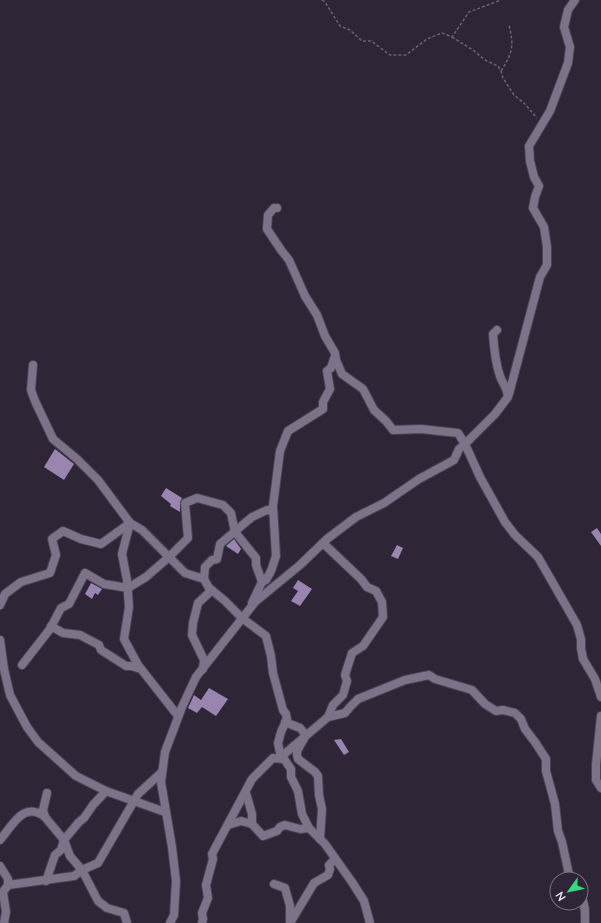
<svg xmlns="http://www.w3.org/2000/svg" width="601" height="923" viewBox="0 0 601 923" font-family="Lato,sans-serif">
<rect width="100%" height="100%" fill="#2e2537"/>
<!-- building -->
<g fill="#9985af">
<polygon points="55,449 74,464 64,480 44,467"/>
<polygon points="166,488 182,498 180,503 180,512 170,506 171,504 161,496"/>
<polygon points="597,528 601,534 601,546 591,532"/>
<polygon points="234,539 241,549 238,554 226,546"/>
<polygon points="397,545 403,548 398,559 391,556"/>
<polygon points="298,580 312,589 300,606 291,601 298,591 293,588"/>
<polygon points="91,583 102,589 98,595 95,593 92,599 85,594"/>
<polygon points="209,688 228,699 216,716 202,707 197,713 188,708 194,695 201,700"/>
<polygon points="341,739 349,752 344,755 334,740"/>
</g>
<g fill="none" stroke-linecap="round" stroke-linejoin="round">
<defs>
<g id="minor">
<polyline points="277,208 274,208 268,215 267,229 281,250 289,260 305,296 317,315 325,336 335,353 336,360 342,374 363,389 374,410 386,421 393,430 421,429 458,433 465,444 480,477 505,522 515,535 538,557 577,625 581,639 581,648 583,659 595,679 601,697"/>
<polyline points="33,365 31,390 35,401 53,439 77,459 98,480 130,523 122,554 127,580 129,607 124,639 138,665 178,716"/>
<polyline points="509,394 540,277 547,265 547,247 544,227 533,208 535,197 539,186 534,177 530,161 529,146 550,111 568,63 570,47 564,27 568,10 575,0"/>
<polyline points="204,579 205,567 212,560 217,559 220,544 252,517 267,510 273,511"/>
<polyline points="252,603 262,582 266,580 271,571 276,556 273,506 280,451 288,431 323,409 323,402 330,389 327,371 331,368 335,356"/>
<polyline points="0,605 5,594 21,582 50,573 56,555 52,539 63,531 81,539 101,544 130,523 142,530 185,573 204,579 209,588 224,600 242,618 266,636 271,656 273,673 283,710 286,714 287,719 281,732 278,743 280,753 291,769 291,777 298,791 302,814 309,828 325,844 352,882 364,901 370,923"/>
<polyline points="51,626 63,633 80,635 99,645 101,650 126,666 131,666 141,669"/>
<polyline points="0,640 4,669 10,695 27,727 38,742 76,776 106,791 165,812"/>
<polyline points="22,665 50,629 61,608 69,604 85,573 104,584 128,588 146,577 169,557 188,538 185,503 197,498 223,505 231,513 235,532 256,558 256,565 262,582"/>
<polyline points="203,669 204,660 192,635 193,623 198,603 212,590"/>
<polyline points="601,716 596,765 596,780 601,788"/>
<polyline points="328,717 345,713 350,707 358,699 405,680 429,675 435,679 472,690 485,704 496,711 503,710 515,713 521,719 525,729 535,742 546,759 546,771 555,804 558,831 562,842 570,879"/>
<polyline points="285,722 300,728 306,735 297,751 297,755 298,759 315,772 318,776 319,795 322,809 320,839"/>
<polyline points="282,756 328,717 333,705 343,695 347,681 345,675 352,653 363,646 383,617 382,602 376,591 367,587 361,579 323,543"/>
<polyline points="47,793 43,810 45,817 64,840 70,856 82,870 98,901 107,908 124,913 127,923"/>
<polyline points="246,793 252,814 252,824"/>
<polyline points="228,825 241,821 252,824 263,836 277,831 280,827 285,825 300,829 309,828"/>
<path d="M0 840C12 826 24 800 45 817"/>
<polyline points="0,866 8,879 8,885 3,892 6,912 4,923"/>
<polyline points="46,881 55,855 61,850 64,840 79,822 84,818 93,805 106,791"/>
<polyline points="274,884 285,888 290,906 290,920"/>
<polyline points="8,885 74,876 82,870 98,863 138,794 162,772"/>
<path d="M581 897C586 905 585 914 585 923"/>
<path d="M170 923 174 915 176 881 172 847 161 782 165 752 182 707 196 677 255 602 300 565 327 539 356 517 384 503 419 479 454 460 459 449 465 444 495 414 508 397C507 386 503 385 500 376 495 362 494 349 493 334L497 330"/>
<polyline points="202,923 203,919 202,913 208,898 206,885 213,859 212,854 252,779 273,758 283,759"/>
<polyline points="290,923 314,883 328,875 330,869 329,865 335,859"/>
</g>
</defs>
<!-- minor casing -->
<use href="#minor" stroke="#4a4352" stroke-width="10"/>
<!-- path -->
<g stroke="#6b6373" stroke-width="1.5" stroke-dasharray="3 2" stroke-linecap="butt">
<polyline points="322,0 325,2 340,26 350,30 362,41 371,41 390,55 406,55 427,39 442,33 452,37 469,12 501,0"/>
<polyline points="452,37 473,50 485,60 498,66 501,71 503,78 514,95 525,104 537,118"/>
<path d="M501 71C513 52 514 46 509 25"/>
</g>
<!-- minor -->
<use href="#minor" stroke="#7d7389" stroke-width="8"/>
</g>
<!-- north arrow -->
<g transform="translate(569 891) rotate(237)"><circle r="19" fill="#2e2537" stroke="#7c7484"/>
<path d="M0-3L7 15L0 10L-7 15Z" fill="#34d881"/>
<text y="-6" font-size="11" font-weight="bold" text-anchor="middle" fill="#f0ebf7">N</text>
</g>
</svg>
